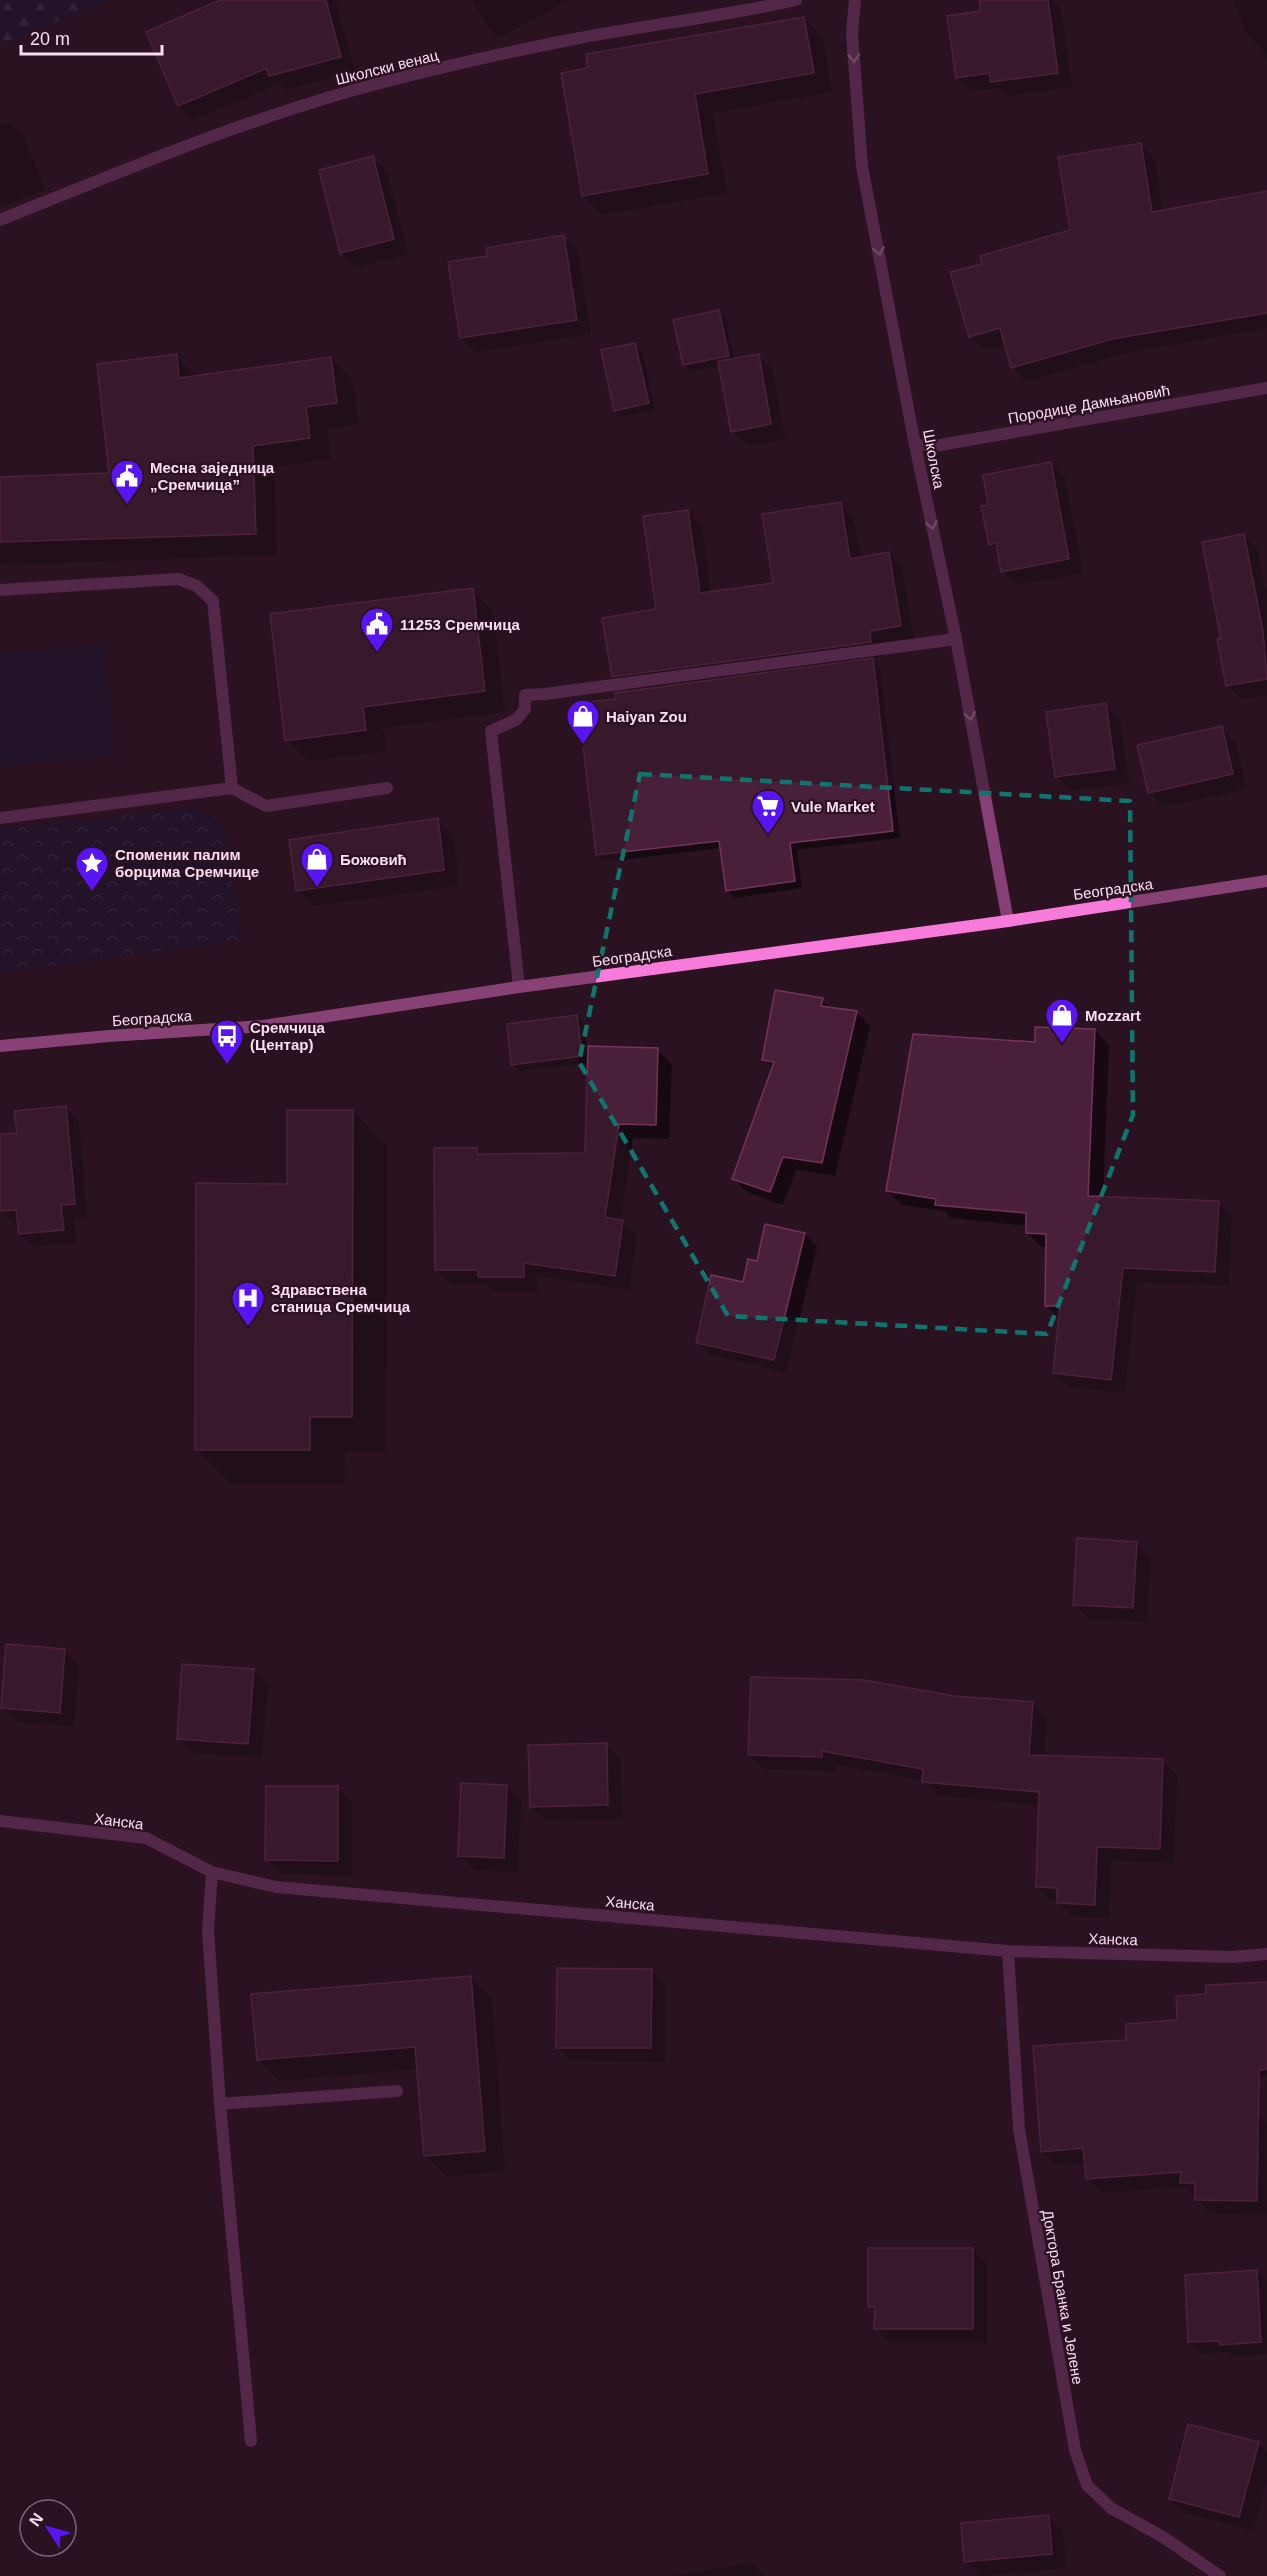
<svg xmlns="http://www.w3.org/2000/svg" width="1267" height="2576" viewBox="0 0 1267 2576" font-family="Arial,sans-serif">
<defs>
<pattern id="forest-firs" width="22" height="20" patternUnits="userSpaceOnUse" patternTransform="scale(1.5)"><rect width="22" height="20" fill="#1b1634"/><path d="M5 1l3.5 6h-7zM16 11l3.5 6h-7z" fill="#3d3752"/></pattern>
<pattern id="park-crowns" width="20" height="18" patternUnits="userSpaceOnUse" patternTransform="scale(1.5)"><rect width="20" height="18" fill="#1b1634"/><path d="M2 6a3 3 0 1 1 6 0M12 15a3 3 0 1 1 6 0" fill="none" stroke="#3d3752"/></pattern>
</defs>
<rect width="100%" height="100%" fill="#2a1221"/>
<!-- green -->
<polygon fill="#1b1634" points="104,644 115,756 0,767 0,654"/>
<!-- forest -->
<polygon fill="url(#forest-firs)" points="0,0 110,0 0,44"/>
<!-- park -->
<polygon fill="url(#park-crowns)" points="192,808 222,822 242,940 0,973 0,829"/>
<!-- shadow -->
<g fill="#0007">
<polygon points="224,0 335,0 355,72 285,90 279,84 193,120 179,105"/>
<polygon points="472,0 568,0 499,38 485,23"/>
<polygon points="1006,0 1052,0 1061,9 1072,87 1007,96 999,88 972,91 957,77 983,13"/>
<polygon points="1233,0 1267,0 1267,60 1263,49 1248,35"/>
<polygon points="804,18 823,37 832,92 713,113 727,193 602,215 583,195 562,74"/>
<polygon points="10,122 24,137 45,190 0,207 0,126"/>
<polygon points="1141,145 1155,159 1163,212 1267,192 1267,328 1126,353 1027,381 1012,367 1006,344 984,350 970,336 984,265 1072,231"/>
<polygon points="373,158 387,172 408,254 356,267 342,253"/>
<polygon points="563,237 578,251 591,334 476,352 461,338 489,257"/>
<polygon points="718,312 726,319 734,360 759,356 773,370 785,439 747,446 732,431 720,365 691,372 684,364"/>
<polygon points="635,345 642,352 655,410 622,417 615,410"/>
<polygon points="176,356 197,377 331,358 353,380 359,424 327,429 331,459 274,467 277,555 0,565 0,478 110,475"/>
<polygon points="1050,464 1065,478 1083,573 1016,585 1002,571 999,552 990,544 990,506"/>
<polygon points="840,504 854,518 861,558 889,553 902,567 914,639 883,644 884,656 870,658 880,668 900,838 797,850 802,888 735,898 727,890 721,848 605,862 597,855 617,700 630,692 613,676 657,610 688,512 702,526 711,593 775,584"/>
<polygon points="1244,536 1257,549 1265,589 1267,589 1267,695 1241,699 1227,685 1222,640"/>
<polygon points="472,590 493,611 505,712 383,728 387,751 308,761 287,740"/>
<polygon points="1105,705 1120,719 1129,783 1071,791 1057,776"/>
<polygon points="1221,728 1236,742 1246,789 1164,807 1150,792"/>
<polygon points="438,820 454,836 459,886 314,906 298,890"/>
<polygon points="822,1000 831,1009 857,1013 870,1026 835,1176 796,1170 783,1205 747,1192 734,1178 773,1068 764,1059"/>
<polygon points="577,1017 584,1024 587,1048 657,1050 672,1064 669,1139 633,1138 621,1220 637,1236 629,1290 538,1276 538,1291 494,1291 486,1284 451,1284 436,1270 477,1149 484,1156 586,1155 589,1063 520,1071 513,1064"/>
<polygon points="1095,1030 1109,1045 1103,1198 1218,1202 1232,1217 1229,1286 1137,1282 1125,1393 1069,1387 1054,1373 1060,1319 1046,1305 1048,1247 1041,1247 1027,1232 1027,1226 951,1218 944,1211 902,1205 888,1191 1036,1043"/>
<polygon points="65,1107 79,1121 87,1217 74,1218 76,1242 33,1247 20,1234 19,1223 14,1224 1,1211 0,1136 18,1134"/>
<polygon points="353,1111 387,1146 386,1451 345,1451 344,1484 231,1484 196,1449 289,1185"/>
<polygon points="805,1234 817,1247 786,1372 710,1355 697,1342 758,1262"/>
<polygon points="1136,1543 1151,1558 1147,1622 1089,1619 1075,1605"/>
<polygon points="65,1651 79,1665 74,1727 17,1722 3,1708"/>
<polygon points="253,1670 268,1685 262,1757 193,1753 178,1738"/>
<polygon points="954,1697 1033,1703 1047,1718 1044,1757 1162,1761 1177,1775 1174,1863 1111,1861 1109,1918 1073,1917 1058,1901 1052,1901 1038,1887 1040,1805 938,1796 924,1780 836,1765 836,1771 764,1769 749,1755"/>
<polygon points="606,1744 621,1759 622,1819 546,1821 531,1807"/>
<polygon points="506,1787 521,1801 518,1872 474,1870 459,1855"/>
<polygon points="338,1788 352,1802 352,1875 281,1874 267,1859"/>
<polygon points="651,1970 666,1985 665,2062 572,2061 557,2047"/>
<polygon points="471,1977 492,1998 505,2172 446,2176 425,2155 418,2069 279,2081 258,2059"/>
<polygon points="1267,1984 1267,2077 1225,2079 1267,2124 1267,2215 1211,2214 1186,2187 1102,2193 1087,2179 1086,2163 1057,2165 1042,2151 1128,2041 1179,2021 1207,1996"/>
<polygon points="973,2249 987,2264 987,2343 890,2343 876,2328 876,2313 870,2306"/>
<polygon points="1256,2271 1267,2282 1267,2354 1233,2356 1229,2352 1201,2354 1189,2342"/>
<polygon points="1258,2443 1267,2452 1267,2479 1254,2531 1185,2513 1170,2499"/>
<polygon points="1048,2517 1063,2531 1066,2568 980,2576 966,2561"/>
<polygon points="752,2563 765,2576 670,2576"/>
</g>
<!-- building -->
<g fill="#4a1f39" stroke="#75335a" stroke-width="1.5">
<polygon points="220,0 326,0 341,57 269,76 267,68 178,106 146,32"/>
<polygon points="979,0 1048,0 1058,73 991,82 989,73 956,78 947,16 981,11"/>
<polygon points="804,17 814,73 695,94 708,174 582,196 561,73 588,68 586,54"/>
<polygon points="1141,143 1152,212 1267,191 1267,313 1112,339 1011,368 1000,328 969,337 950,272 982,264 980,256 1070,230 1058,157"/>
<polygon points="373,156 394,239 340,253 319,170"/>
<polygon points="564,235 577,320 460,338 448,262 487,256 486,248"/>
<polygon points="719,310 729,356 683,365 673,320"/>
<polygon points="635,343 649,403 614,411 601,350"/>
<polygon points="177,354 179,378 331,357 337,403 306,407 310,438 253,446 256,534 0,542 0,477 109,473 97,364"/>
<polygon points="759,354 771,424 731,432 718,361"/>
<polygon points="1051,462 1069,559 1001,572 996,543 989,545 981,506 988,505 983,475"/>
<polygon points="841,502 850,559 889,552 901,626 870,631 871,642 612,677 602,618 656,609 643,516 688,510 700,593 773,583 762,514"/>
<polygon points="1244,534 1263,631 1267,679 1226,686 1217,639 1221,639 1202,542"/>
<polygon points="473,588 485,691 363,707 366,730 285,741 270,614"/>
<polygon points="873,658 893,831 790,843 795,881 726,891 719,841 596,855 578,703 616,699 615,693"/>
<polygon points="1106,703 1115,769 1055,777 1046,712"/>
<polygon points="1222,726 1233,774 1148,793 1137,745"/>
<polygon points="438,818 444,870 296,891 289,840"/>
<polygon points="775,990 823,998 821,1006 857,1011 822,1163 783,1157 770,1192 732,1179 774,1062 762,1060"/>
<polygon points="577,1015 582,1056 511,1065 507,1024"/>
<polygon points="1035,1027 1095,1029 1088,1196 1219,1201 1215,1272 1123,1268 1111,1380 1053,1373 1060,1306 1045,1306 1046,1234 1026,1233 1026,1213 935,1205 936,1199 886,1191 913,1034 1035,1042"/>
<polygon points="588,1046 658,1048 656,1125 619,1124 605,1217 623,1220 615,1276 524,1263 524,1277 478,1277 478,1270 435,1270 434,1148 477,1148 477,1154 585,1153"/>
<polygon points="66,1106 75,1204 61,1205 64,1230 19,1234 16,1210 0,1211 0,1134 17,1133 14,1111"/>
<polygon points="287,1110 353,1110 352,1417 310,1417 310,1450 195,1450 196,1183 287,1184"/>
<polygon points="765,1224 805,1233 774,1360 696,1343 711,1275 743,1282 748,1259 757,1261"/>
<polygon points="1077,1538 1137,1542 1133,1608 1073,1605"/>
<polygon points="6,1644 65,1649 60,1713 1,1708"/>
<polygon points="182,1664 254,1669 248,1744 177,1739"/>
<polygon points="751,1677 864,1680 954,1696 1033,1702 1029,1755 1163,1759 1160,1849 1097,1847 1095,1905 1057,1903 1057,1888 1036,1887 1039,1792 922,1782 923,1769 822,1751 822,1757 748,1755"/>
<polygon points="607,1743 608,1805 530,1807 528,1745"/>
<polygon points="461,1783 507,1785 504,1858 458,1856"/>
<polygon points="266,1786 338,1786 338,1861 265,1860"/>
<polygon points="557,1968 652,1969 651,2048 556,2048"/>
<polygon points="471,1976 485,2151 424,2156 415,2047 257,2060 251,1994"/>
<polygon points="1267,1982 1267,2069 1259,2070 1257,2201 1195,2200 1195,2183 1180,2183 1181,2172 1086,2179 1083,2148 1041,2152 1033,2046 1126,2040 1126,2024 1177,2020 1176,1996 1206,1994 1206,1985"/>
<polygon points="868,2248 973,2248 973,2329 874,2329 875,2307 868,2307"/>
<polygon points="1257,2270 1261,2342 1220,2345 1219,2341 1188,2342 1185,2275"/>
<polygon points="1188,2424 1259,2442 1239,2517 1169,2499"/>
<polygon points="1049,2515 1052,2554 964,2562 961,2523"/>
</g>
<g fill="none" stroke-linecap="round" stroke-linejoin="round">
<!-- lane -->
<g stroke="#864075" stroke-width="12">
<polyline points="0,590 178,579 197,586 213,601 232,788 266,806 387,788"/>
<polyline points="0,818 232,788"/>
<polyline points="519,987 491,731 516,720 525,709 525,695 545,694 956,639"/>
<polyline points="212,1872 208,1930 220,2104 251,2441"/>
<polyline points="220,2104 397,2091"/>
</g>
<!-- street -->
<g stroke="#864075" stroke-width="12">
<polyline points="855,0 852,33 862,166 915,445 956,639 1008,921"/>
<path d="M0 220C127 169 254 115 388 81 447 66 508 52 569 40 645 25 721 17 796 0"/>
<polyline points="915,445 940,445 1267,388"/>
<polyline points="0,1821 146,1838 212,1872 276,1887 1008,1951 1233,1957 1267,1954"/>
<polyline points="1008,1951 1019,2129 1075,2450 1087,2485 1111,2508 1163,2537 1220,2576"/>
</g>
<!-- secondary -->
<polyline stroke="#f87adb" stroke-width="12" points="0,1046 109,1036 263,1026 519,987 1008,921 1267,881"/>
</g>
<!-- one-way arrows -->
<defs><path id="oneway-chevron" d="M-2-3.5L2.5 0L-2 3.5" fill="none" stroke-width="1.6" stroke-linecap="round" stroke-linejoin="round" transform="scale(1.5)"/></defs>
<g stroke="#c28eb4">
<use href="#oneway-chevron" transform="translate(854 58) rotate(86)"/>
<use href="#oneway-chevron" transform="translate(879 251) rotate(79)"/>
<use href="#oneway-chevron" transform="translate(932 525) rotate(78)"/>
<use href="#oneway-chevron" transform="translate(970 716) rotate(80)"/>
</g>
<!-- marked area -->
<path d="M0 0H1267V2576H0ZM640 774 1130 801 1133 1115 1047 1334 728 1316 579 1062Z" fill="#2a1221" fill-opacity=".55" fill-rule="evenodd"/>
<path fill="none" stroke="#0f766e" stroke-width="4.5" stroke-dasharray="12 8" stroke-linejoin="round" d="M640 774 1130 801 1133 1115 1047 1334 728 1316 579 1062Z"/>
<!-- icons -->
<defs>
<symbol id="civic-pin" viewBox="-11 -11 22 30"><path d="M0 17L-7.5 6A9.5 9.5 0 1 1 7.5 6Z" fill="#5814f2" stroke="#2a1221"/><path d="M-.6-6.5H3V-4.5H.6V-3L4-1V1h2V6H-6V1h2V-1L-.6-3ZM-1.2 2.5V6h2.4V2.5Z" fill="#fff"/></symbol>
<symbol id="shop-pin" viewBox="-11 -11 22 30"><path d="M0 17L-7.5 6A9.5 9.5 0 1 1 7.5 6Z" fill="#5814f2" stroke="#2a1221"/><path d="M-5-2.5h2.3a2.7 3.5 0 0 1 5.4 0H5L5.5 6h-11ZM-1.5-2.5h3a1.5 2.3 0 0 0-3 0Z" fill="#fff"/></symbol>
<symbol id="supermarket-pin" viewBox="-11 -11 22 30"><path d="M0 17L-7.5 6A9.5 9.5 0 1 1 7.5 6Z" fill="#5814f2" stroke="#2a1221"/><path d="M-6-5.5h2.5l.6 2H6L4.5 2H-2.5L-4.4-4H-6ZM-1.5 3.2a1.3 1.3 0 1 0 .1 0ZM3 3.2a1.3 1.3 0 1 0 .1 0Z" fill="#fff"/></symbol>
<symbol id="sight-pin" viewBox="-11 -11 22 30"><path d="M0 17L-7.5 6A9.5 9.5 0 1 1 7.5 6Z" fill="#5814f2" stroke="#2a1221"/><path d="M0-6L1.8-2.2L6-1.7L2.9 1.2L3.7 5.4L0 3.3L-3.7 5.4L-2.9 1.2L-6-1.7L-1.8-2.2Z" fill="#fff"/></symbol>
<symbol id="bus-pin" viewBox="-11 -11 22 30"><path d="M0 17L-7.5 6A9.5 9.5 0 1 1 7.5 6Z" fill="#5814f2" stroke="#2a1221"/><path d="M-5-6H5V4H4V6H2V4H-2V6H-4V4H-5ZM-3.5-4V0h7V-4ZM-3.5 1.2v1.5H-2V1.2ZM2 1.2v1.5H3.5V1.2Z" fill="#fff"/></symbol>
<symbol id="hospital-pin" viewBox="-11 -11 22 30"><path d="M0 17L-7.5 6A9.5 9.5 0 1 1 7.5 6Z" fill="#5814f2" stroke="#2a1221"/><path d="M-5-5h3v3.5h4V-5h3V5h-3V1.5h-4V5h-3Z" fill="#fff"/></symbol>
</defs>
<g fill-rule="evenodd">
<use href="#civic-pin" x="108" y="457" width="38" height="52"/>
<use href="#civic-pin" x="358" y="605" width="38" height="52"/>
<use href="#shop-pin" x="564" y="697" width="38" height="52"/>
<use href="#supermarket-pin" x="749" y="787" width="38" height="52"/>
<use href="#shop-pin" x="298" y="840" width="38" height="52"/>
<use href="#sight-pin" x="73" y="844" width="38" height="52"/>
<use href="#shop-pin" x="1043" y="996" width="38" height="52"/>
<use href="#bus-pin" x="208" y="1017" width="38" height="52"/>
<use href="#hospital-pin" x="229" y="1279" width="38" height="52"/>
</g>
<g text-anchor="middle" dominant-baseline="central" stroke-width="4.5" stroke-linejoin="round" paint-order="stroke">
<!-- street labels -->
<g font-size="15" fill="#fdddf3" stroke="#2a1221">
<text transform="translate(387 67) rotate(-14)">Школски венац</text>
<text transform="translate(1089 404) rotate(-10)">Породице Дамњановић</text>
<text transform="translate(934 459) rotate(79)">Школска</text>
<text transform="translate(1113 889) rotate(-8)">Београдска</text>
<text transform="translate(632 956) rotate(-8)">Београдска</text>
<text transform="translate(152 1018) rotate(-4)">Београдска</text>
<text transform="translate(119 1821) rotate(7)">Ханска</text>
<text transform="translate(630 1903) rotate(5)">Ханска</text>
<text transform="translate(1113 1939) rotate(2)">Ханска</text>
<text transform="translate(1063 2297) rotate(80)">Доктора Бранка и Јелене</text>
</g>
<!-- poi labels -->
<g font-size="15" font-weight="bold" fill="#fdddf3" stroke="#2a1221" text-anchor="start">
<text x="150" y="467">Месна заједница<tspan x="150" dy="17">„Сремчица”</tspan></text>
<text x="400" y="624">11253 Сремчица</text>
<text x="606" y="716">Haiyan Zou</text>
<text x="791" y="806">Vule Market</text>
<text x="115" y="854">Споменик палим<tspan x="115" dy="17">борцима Сремчице</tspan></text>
<text x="340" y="859">Божовић</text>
<text x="1085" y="1015">Mozzart</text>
<text x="250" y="1027">Сремчица<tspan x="250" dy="17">(Центар)</tspan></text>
<text x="271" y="1289">Здравствена<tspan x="271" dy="17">станица Сремчица</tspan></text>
</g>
</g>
<!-- north arrow -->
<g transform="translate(48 2528) rotate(306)"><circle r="28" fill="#2a1221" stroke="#7e6375" stroke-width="1.5"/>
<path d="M0-4.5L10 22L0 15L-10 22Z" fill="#5814f2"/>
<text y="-9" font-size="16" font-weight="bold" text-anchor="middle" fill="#fdddf3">N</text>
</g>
<!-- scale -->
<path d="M21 45v9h141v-9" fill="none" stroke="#fdddf3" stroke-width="3"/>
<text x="30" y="45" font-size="18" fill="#fdddf3" stroke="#2a1221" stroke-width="4.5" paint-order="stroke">20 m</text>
</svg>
